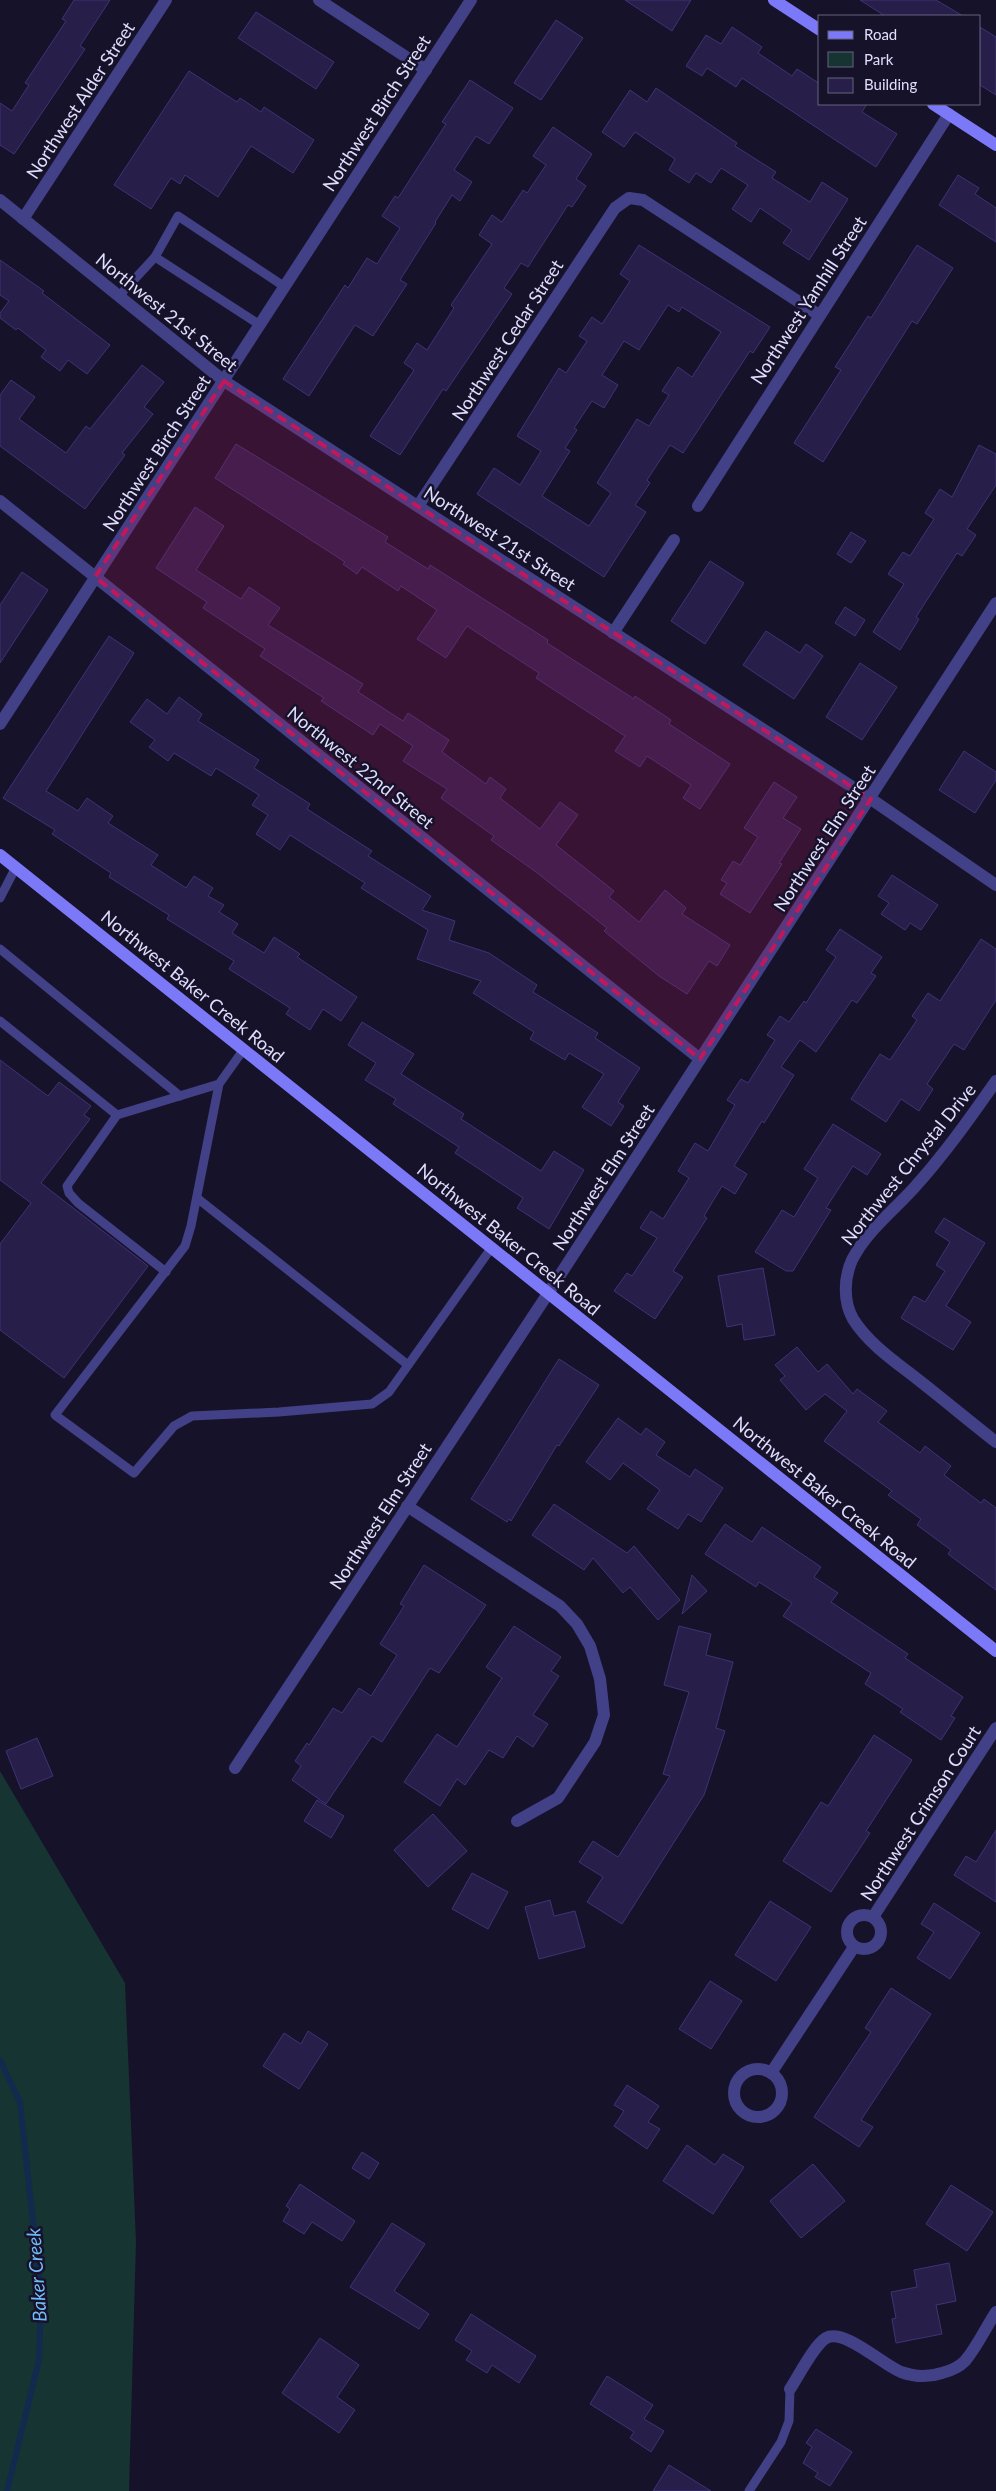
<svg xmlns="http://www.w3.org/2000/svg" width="996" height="2491" viewBox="0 0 996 2491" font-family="Lato,sans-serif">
<rect width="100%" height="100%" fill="#16122a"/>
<!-- green -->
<polygon fill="#163432" points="0,1771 125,1983 136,2242 129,2491 0,2491"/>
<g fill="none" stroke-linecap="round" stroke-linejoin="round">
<!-- stream -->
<polyline stroke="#122a4e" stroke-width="6" points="0,2060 20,2102 41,2296 39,2360 7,2491"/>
</g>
<!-- building -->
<g fill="#271f4a" stroke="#3f3375" fill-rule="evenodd">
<polygon points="74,0 110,0 80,46 85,49 14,154 0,145 0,103 12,111 29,85 25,83 66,21 62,19"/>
<polygon points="625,0 691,0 672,31"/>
<polygon points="860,0 936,0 963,16 885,16"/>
<polygon points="256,12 334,62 316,89 238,38"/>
<polygon points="556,20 583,38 541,100 514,83"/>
<polygon points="732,27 762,47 758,53 792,76 797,69 820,84 820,104 867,104 862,112 897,134 876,167 742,78 736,87 707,68 702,76 686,66 706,35 721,44"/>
<polygon points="980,27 996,37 996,95 980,85"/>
<polygon points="189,71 237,102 240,98 261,112 264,107 314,140 293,173 251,146 218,197 185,175 180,184 171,178 151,209 114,185"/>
<polygon points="470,80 513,108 489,144 476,136 454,170 472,182 460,201 452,195 435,222 436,223 400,280 407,284 373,336 355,325 309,396 283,379 345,285 348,288 367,258 377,264 400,228 382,216 395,196 398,198 446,124 442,122"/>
<polygon points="656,88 737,143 735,146 776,172 772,178 810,202 822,182 848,199 809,260 783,243 792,230 760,208 751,222 732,209 748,185 721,168 711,183 696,173 689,183 669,170 675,159 635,132 624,147 602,132 630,90 647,102"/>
<polygon points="553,127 592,154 576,179 586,186 572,207 568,205 528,267 521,263 504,288 512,294 446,391 443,389 400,455 370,436 414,370 404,363 417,343 427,350 454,308 451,305 492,244 479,235 492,215 502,222 523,190 527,193 546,165 533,156"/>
<polygon points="958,175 979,188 975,194 996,208 996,242 939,205"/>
<path d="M639 245 770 327 753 353 750 351 683 453 670 445 647 480 650 483 635 505 646 512 604 577 477 494 494 468 520 485 541 451 517 436 559 368 566 373 587 341 579 336 592 317 602 324 630 281 620 274ZM668 305 679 312 682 307 721 332 692 377 678 367 662 391 669 395 649 426 637 419 597 483 611 493 589 526 542 496 570 451 565 448 577 430 574 428 592 401 604 408 618 385 602 375 624 341 639 350Z"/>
<polygon points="917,245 953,268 917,324 912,321 823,462 794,443 841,370 835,367 868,316 871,318"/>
<polygon points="0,260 44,291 42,293 110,345 87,374 68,360 60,371 41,357 46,350 18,328 16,330 0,318 0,313 9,301 0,295"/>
<polygon points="142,365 164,382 144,407 153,414 122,453 125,455 85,509 0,446 0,395 11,380 35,397 19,419 66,453 86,426 90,429"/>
<polygon points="236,444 388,537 385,542 428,569 430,565 548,640 547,643 634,699 635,696 671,720 669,724 730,764 700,809 683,798 691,785 647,756 640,767 615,751 625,736 536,678 539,673 467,626 446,658 417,639 437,610 401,586 398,591 362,567 357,574 343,564 345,562 215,478"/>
<polygon points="979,445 996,454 996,485 967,529 976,535 962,556 957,553 916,617 919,619 900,650 873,632 904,584 888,574 903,552 910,556 934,519 925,513 940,489 952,497"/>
<polygon points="195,507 224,526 196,570 241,599 249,587 280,608 268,625 363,684 358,692 403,721 408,713 449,740 442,752 486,784 490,777 506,789 500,798 540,829 560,802 578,815 556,845 614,891 609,897 639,922 665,890 686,908 682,914 730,945 717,966 709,961 687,994 659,976 604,931 607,928 536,872 491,840 494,836 441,798 447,789 403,761 413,746 380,724 373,735 321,701 324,698 260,656 265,649 203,608 207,602 156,568"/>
<polygon points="851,532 866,541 851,563 837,554"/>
<polygon points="710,561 744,583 705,644 671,621"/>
<polygon points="22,572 48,590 0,663 0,605"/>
<polygon points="845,607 865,620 855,636 835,623"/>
<polygon points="766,631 800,653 806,644 823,656 794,699 743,665"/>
<polygon points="109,636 134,653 46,791 78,811 87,798 113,816 108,823 158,855 151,865 186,888 194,876 213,888 208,896 224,905 219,912 238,924 232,933 264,953 274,937 300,954 297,957 357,997 341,1021 323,1009 310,1030 286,1014 290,1008 229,969 234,961 167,919 169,915 109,877 111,873 52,834 55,830 3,798"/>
<polygon points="860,663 897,687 862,740 826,717"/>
<polygon points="179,697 202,714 198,721 259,760 254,768 310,804 307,809 372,851 368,856 431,896 422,910 455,921 449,940 489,953 537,985 533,992 598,1033 595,1038 640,1068 618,1102 624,1106 611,1126 582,1107 604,1074 569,1053 565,1060 530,1039 534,1032 473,993 481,981 417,959 428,930 361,888 365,883 290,835 280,850 256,834 268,815 252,805 259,795 216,768 211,776 174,753 168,761 149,747 155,740 130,722 147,699 167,714"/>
<polygon points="964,751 996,772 996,780 975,813 939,790"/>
<polygon points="774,782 797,797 783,818 801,829 779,863 782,864 750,913 720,894 727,883 721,880 733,861 740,865 758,837 744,828"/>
<polygon points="892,875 938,905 921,930 910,923 905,930 881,914 889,903 878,896"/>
<polygon points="840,929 882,957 871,973 876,976 857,1003 852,1000 816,1052 800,1040 781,1067 794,1075 764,1123 762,1121 734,1166 747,1174 735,1194 722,1186 704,1216 707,1218 673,1271 683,1277 655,1319 614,1291 627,1273 632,1276 657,1238 640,1228 651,1211 663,1219 689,1178 678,1171 695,1143 708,1151 735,1105 727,1100 741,1079 748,1083 775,1040 767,1035 780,1016 789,1022 804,1001 806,1003 836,957 826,950"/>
<polygon points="981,939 996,949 996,1000 964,1050 954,1044 927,1084 933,1089 919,1111 901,1099 886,1122 851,1099 880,1054 890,1060 917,1020 912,1016 928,993 940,1001"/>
<polygon points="362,1022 414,1054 401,1074 464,1114 461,1119 541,1171 554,1151 584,1170 549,1229 517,1208 523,1198 455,1153 459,1147 393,1104 396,1099 365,1080 376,1063 348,1045"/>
<polygon points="0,1060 48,1096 59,1082 91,1106 84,1115 90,1119 41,1183 148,1266 64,1378 0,1330 0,1244 31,1203 0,1180"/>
<polygon points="833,1124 881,1154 867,1175 853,1166 826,1208 831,1210 793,1271 786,1271 755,1252 782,1210 794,1217 818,1178 804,1169"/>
<polygon points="944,1218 985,1243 946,1306 971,1322 953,1350 901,1318 914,1296 925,1302 945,1271 936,1265 950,1242 935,1232"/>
<polygon points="763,1268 775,1335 744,1340 742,1324 727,1327 718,1276"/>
<polygon points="797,1347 818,1372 827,1364 853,1394 857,1389 887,1411 878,1422 920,1453 925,1446 951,1466 944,1475 981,1503 984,1499 996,1508 996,1590 948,1554 951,1550 917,1525 921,1519 888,1495 892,1491 824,1441 847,1411 825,1394 806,1410 780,1380 785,1376 775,1365"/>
<polygon points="559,1359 599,1385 559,1446 557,1445 511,1521 509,1519 507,1522 471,1499"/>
<polygon points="618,1418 641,1435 646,1428 665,1442 656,1455 690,1477 695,1469 723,1488 701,1522 688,1514 678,1529 647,1509 660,1490 623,1463 610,1480 586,1462"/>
<polygon points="554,1504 627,1553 634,1546 680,1600 658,1620 630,1587 623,1593 593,1558 584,1570 532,1535"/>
<polygon points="725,1524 752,1542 762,1527 821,1567 814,1577 838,1593 831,1602 908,1654 905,1658 963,1697 951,1716 955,1718 941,1740 900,1712 903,1709 865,1684 871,1673 783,1616 792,1603 759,1582 756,1587 705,1554"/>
<polygon points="424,1565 486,1605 439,1673 430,1668 382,1742 372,1736 326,1804 292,1780 301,1766 295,1761 307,1743 309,1745 333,1708 342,1713 359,1688 371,1696 397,1655 380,1644 404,1606 400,1604"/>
<polygon points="692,1575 707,1591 682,1614"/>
<polygon points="514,1626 561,1657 551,1671 559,1676 533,1715 548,1724 533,1747 517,1736 503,1758 489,1750 465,1785 457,1779 440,1806 404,1782 437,1734 457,1747 502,1678 486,1667"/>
<polygon points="679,1626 711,1634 706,1655 733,1662 716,1728 725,1731 704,1795 622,1924 587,1902 603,1877 579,1862 593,1841 618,1857 670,1776 663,1774 689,1692 664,1685"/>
<polygon points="874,1735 912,1760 866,1831 870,1833 831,1892 783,1861 821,1802 828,1806"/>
<polygon points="37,1738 53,1776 21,1789 6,1751"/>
<polygon points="317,1800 344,1816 331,1838 304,1821"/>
<polygon points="433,1814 467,1851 428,1887 394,1850"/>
<polygon points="996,1830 996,1902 954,1875 966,1856 976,1862"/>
<polygon points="472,1873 508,1892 488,1929 452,1909"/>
<polygon points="550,1900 554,1916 575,1911 585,1947 539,1959 525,1907"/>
<polygon points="770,1901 811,1927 776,1981 735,1955"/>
<polygon points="934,1903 980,1933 950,1979 917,1958 934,1932 921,1924"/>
<polygon points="710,1981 742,2001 711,2049 679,2029"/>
<polygon points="891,1988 931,2014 861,2120 873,2127 859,2147 814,2117 871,2032 865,2028"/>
<polygon points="308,2031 328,2044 299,2089 263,2066 284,2033 301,2044"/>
<polygon points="627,2085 659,2106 648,2122 660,2129 647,2149 614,2126 624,2111 614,2105"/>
<polygon points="687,2145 715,2165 723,2154 744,2167 713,2214 663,2181"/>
<polygon points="362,2152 379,2163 369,2179 352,2168"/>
<polygon points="813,2164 845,2201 801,2238 770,2201"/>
<polygon points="300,2184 355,2221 342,2241 312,2222 304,2234 283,2221 290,2209 286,2206"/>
<polygon points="951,2185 993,2212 967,2251 926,2224"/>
<polygon points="392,2223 425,2244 394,2291 429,2314 419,2329 350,2287"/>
<polygon points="949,2263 956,2301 936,2305 942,2334 896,2343 892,2319 896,2318 891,2292 917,2287 914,2270"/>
<polygon points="471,2314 536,2356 519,2383 492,2365 487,2373 466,2360 472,2351 455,2340"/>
<polygon points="320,2338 359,2365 337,2397 355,2410 339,2433 282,2393"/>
<polygon points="607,2376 653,2405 644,2419 664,2431 651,2452 630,2438 634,2432 590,2404"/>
<polygon points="816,2429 852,2452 830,2486 815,2477 818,2473 803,2463 812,2447 806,2443"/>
<polygon points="669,2465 711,2491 653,2491"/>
</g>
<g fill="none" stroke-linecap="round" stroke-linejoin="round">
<!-- lane -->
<g stroke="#424086" stroke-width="9">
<polyline points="155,257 260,325"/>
<polyline points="119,296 155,257 178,216 285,287"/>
<polyline points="0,898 16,867"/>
<polyline points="0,949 180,1096"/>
<polyline points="0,1021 117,1115"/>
<polyline points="244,1049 219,1084 191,1226 185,1246 55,1415 134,1473 174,1426 192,1416 279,1412 372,1404 389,1392 492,1247"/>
<polyline points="197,1198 408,1365"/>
<polyline points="166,1272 78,1203 69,1193 67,1186 117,1115 219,1084"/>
<polyline points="749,2491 781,2442 789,2421 790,2389"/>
</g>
<!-- street -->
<g stroke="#424086" stroke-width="12">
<polyline points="319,0 426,70"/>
<polyline points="0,200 224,381 871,799 996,885"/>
<polyline points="23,219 166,0"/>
<polyline points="0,501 700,1059"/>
<polyline points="418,506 615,208 629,198 643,200 819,315"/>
<polyline points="698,506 949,114"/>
<polyline points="613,633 674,540"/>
<polyline points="0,724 471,0"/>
<path d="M996 1081C970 1118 944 1155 913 1189 892 1212 866 1232 852 1260 844 1278 843 1301 853 1319 868 1343 894 1361 916 1378 943 1399 969 1421 996 1442"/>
<polyline points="407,1506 560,1606 577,1624 590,1646 600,1679 604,1715 595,1742 558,1798 517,1821"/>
<polyline points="235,1768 549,1292 996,603"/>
<circle cx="864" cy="1932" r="17"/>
<polyline points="873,1917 996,1728"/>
<circle cx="758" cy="2093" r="24"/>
<polyline points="771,2073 854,1947"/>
<path d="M790 2389C798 2377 814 2345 826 2338 844 2328 883 2365 901 2372 915 2377 927 2378 942 2373 950 2371 959 2367 965 2361 977 2347 986 2327 996 2312"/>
</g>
<!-- secondary -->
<g stroke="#7b79f8" stroke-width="12">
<polyline points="774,0 820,30"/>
<polyline points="933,104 996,145"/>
<polyline points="0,855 996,1651"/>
</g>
</g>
<!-- marked area -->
<path fill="#c2185b" fill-opacity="0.2" stroke="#c2185b" stroke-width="4" stroke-dasharray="10 6" stroke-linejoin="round" d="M224 381 871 799 700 1059 95 577Z"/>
<g text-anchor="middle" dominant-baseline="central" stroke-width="5" stroke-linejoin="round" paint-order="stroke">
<!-- street labels -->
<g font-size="18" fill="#e0ddfd" stroke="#16122a">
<text transform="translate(80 100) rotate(-57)">Northwest Alder Street</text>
<text transform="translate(376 113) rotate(-57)">Northwest Birch Street</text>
<text transform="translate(808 300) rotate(-57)">Northwest Yamhill Street</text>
<text transform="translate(167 312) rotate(39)">Northwest 21st Street</text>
<text transform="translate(507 340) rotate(-57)">Northwest Cedar Street</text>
<text transform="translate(156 453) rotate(-57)">Northwest Birch Street</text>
<text transform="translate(500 538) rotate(33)">Northwest 21st Street</text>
<text transform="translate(361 767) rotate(39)">Northwest 22nd Street</text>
<text transform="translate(824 838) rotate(-57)">Northwest Elm Street</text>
<text transform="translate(193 986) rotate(39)">Northwest Baker Creek Road</text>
<text transform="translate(908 1164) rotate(-51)">Northwest Chrystal Drive</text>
<text transform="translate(603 1177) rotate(-57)">Northwest Elm Street</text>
<text transform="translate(509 1239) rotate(39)">Northwest Baker Creek Road</text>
<text transform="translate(825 1492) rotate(39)">Northwest Baker Creek Road</text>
<text transform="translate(380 1516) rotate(-57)">Northwest Elm Street</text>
<text transform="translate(920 1813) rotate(-57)">Northwest Crimson Court</text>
</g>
<!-- water labels -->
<g font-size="19" font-style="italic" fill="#71bbf8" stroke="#16122a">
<text transform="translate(36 2275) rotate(-94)">Baker Creek</text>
</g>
</g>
<!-- legend -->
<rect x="818" y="15" width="162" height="90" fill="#16122a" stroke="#67637e"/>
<rect x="828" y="31" width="25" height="8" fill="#7b79f8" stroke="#67637e"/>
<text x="864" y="40" font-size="15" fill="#e0ddfd">Road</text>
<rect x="828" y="52" width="25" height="15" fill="#163432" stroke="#67637e"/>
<text x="864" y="65" font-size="15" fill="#e0ddfd">Park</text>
<rect x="828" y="78" width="25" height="15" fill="#271f4a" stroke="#67637e"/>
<text x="864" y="90" font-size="15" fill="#e0ddfd">Building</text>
</svg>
